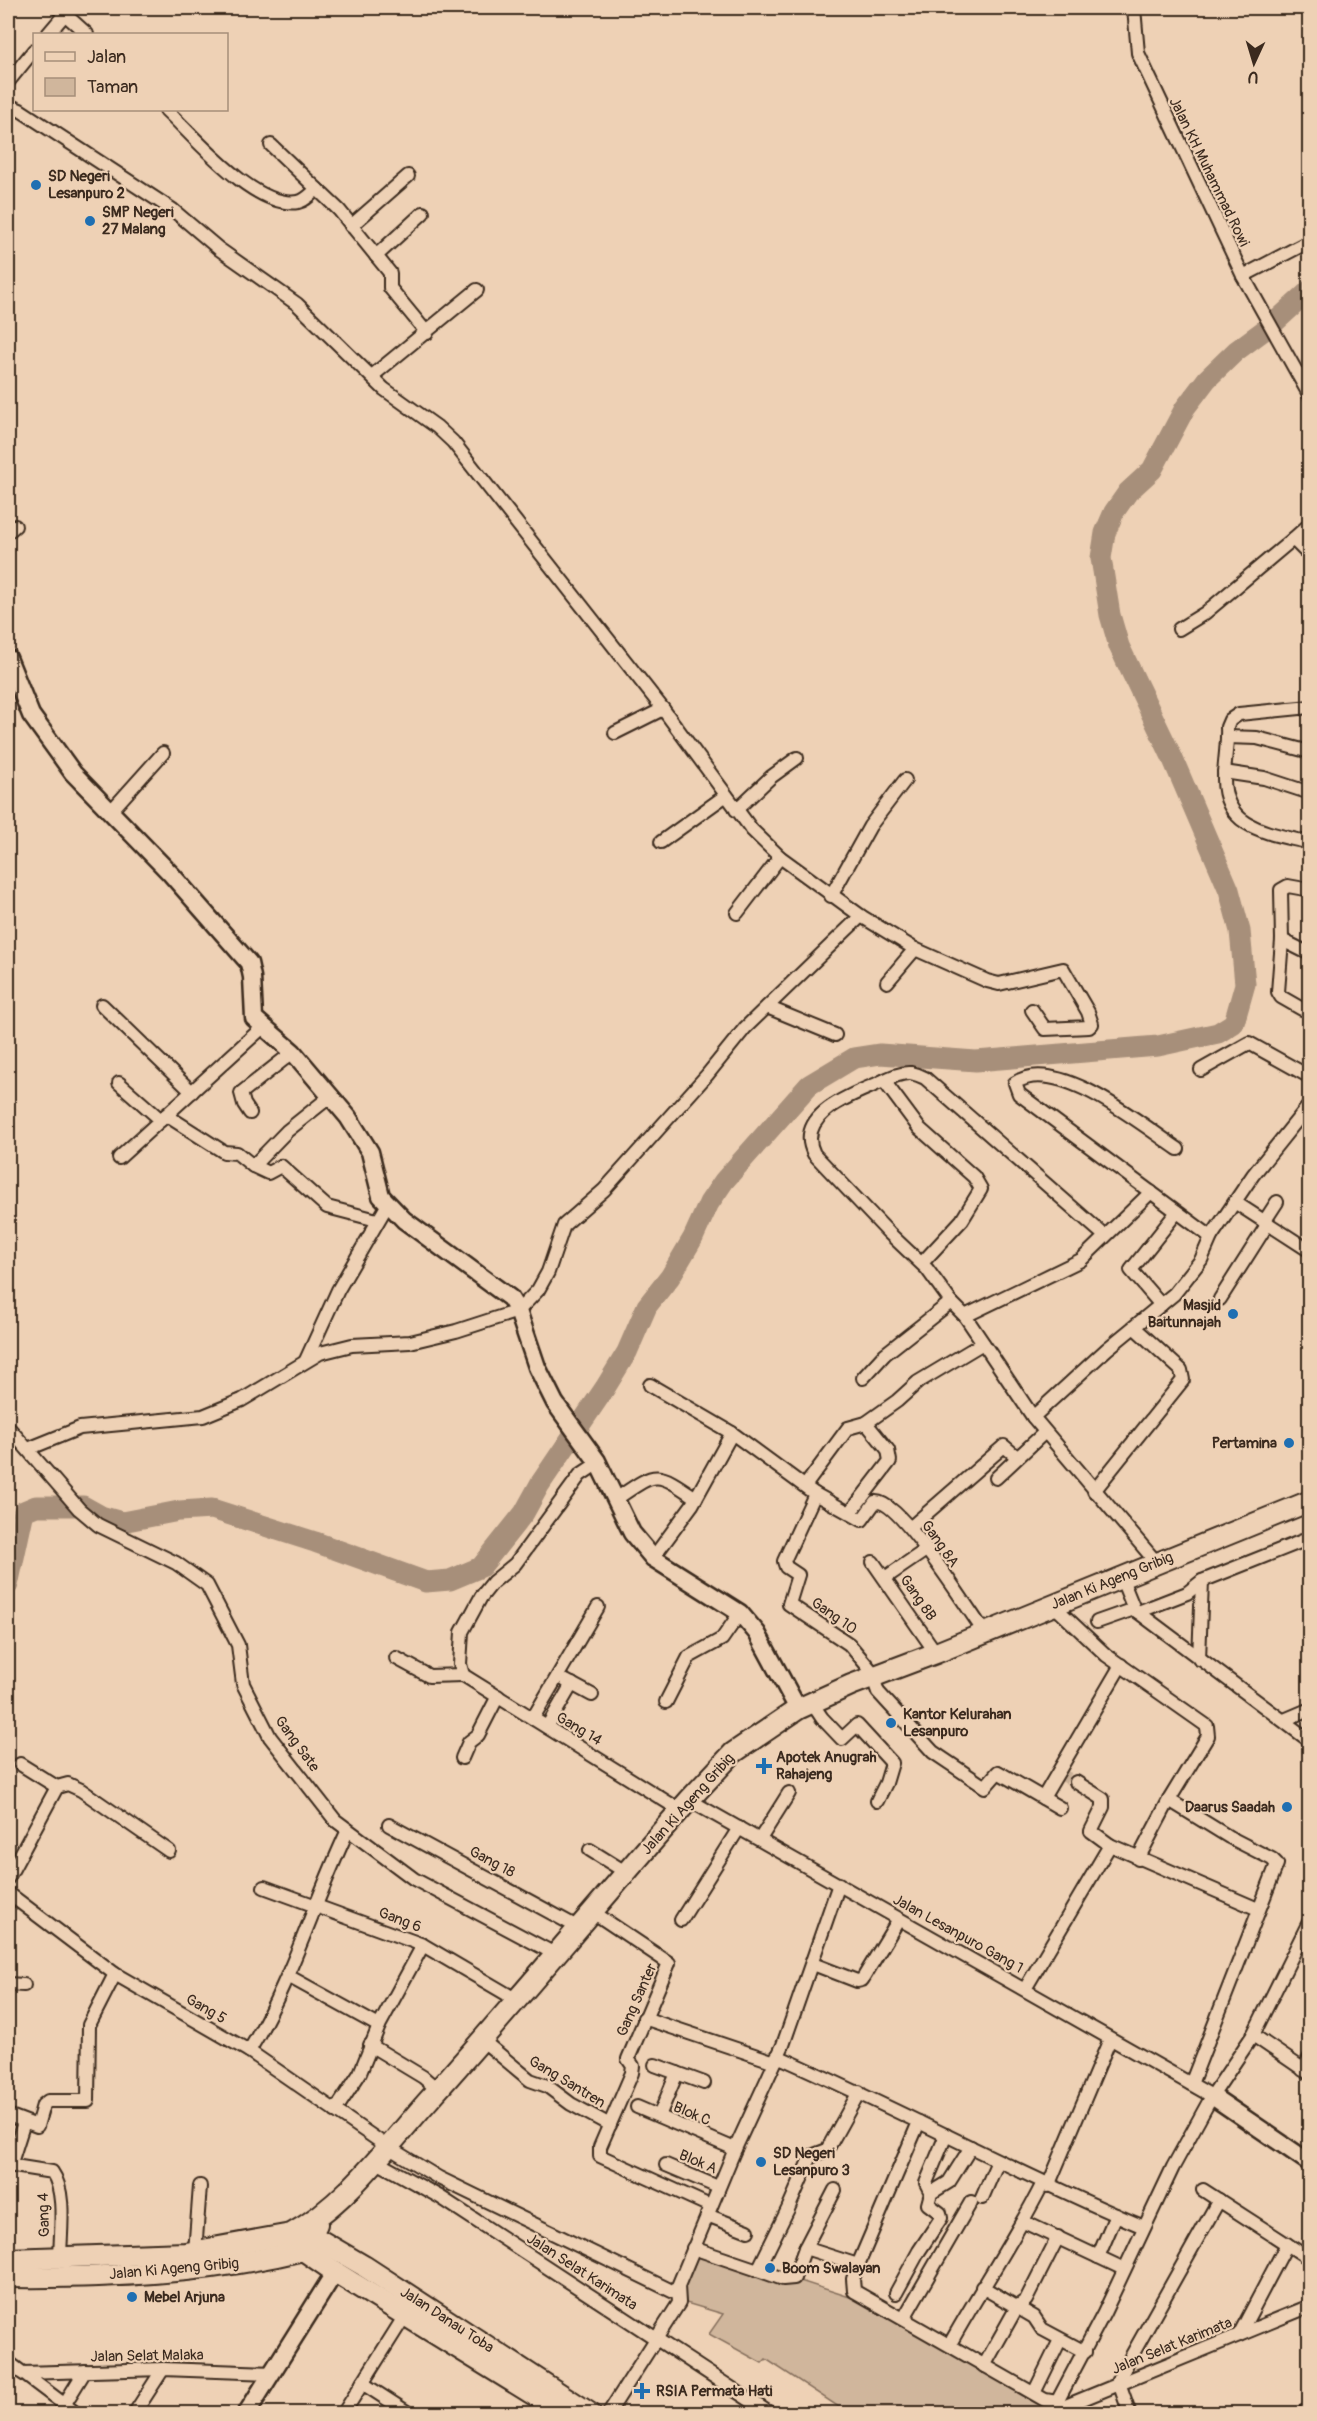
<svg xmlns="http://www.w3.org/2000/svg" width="1317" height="2421" viewBox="0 0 1317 2421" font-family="Pangolin,sans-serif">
<rect width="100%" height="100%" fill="#eed1b5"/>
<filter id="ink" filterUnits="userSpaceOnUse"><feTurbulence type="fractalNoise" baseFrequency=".0167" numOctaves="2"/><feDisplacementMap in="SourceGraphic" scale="12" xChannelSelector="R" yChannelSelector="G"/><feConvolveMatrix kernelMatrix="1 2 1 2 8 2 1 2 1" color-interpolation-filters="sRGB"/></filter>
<g filter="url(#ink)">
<!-- green -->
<polygon fill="#d0b69c" stroke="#86705d" stroke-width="1.5" points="697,2252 754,2266 862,2301 1054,2406 1036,2414 848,2413 766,2359 762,2363 709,2334 723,2314 686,2303 684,2286"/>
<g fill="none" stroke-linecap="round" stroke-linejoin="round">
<!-- river -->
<polyline stroke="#a78f7a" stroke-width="21" points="8,1585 24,1511 36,1506 83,1506 101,1516 122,1522 179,1511 212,1509 315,1542 426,1582 450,1580 481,1567 524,1513 540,1484 605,1388 627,1352 647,1306 670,1277 693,1238 709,1203 724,1181 809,1085 854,1058 880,1054 976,1061 1158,1046 1218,1033 1234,1023 1245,984 1240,931 1229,890 1172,757 1119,646 1110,615 1101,558 1105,533 1114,512 1128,492 1152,470 1185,408 1207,379 1236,351 1274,323 1310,290"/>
<!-- street-tunnel -->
<polyline stroke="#cab097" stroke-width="12" stroke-dasharray="12 6" stroke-linecap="butt" points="1058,1773 1076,1782"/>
<defs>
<g id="street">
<polyline points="58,8 87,34"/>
<polyline points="1134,8 1138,53 1243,276 1310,241"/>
<polyline points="48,34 65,14"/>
<polyline points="8,82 34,50"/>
<polyline points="8,105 20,110 173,210 219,249 297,304 384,389 437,427 453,442 663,709 752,830 780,857 861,916 915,949 987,981 999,984 1063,969 1088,1012 1092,1024 1089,1027 1045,1029 1032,1010"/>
<path d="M166 110C195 137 254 209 298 202 305 201 311 194 317 189"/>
<polyline points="271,145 339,210 390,273 390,288 427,333"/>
<polyline points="351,226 408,176"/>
<polyline points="376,256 423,213"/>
<polyline points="1243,276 1310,396"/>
<polyline points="372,376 477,290"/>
<polyline points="8,532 15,526"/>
<polyline points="1293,539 1310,524"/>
<polyline points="1179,629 1205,613 1293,539 1310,556"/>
<path d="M1310 707 1239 714 1230 720 1227 727C1228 745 1224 762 1224 779 1224 830 1271 833 1310 843"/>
<polyline points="615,733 663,709"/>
<polyline points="1227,737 1257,738 1310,752"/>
<polyline points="1224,772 1264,778 1310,793"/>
<polyline points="736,810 771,777 797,758"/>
<polyline points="111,811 163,753"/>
<polyline points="661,842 725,796"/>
<polyline points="831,896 870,826 905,780"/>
<polyline points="737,913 780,857"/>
<polyline points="1282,940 1310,954"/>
<polyline points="887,982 915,949"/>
<polyline points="102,1005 192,1092"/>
<polyline points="767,1007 835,1035"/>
<polyline points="1302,1009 1281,997 1278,992 1282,940 1281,890 1288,886 1310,890"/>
<polyline points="1201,1070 1249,1043 1310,1077"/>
<polyline points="884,1081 919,1128 974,1177 981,1189 962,1220 922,1263"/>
<polyline points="119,1083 161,1120"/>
<polyline points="250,1113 244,1104 241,1093 293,1052"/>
<polyline points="166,1115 224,1152 237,1153 253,1166 287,1131 332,1095"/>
<path d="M1178 1149C1142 1125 1057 1054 1015 1083L1019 1094 1211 1237"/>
<polyline points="119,1158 263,1027"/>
<polyline points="253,1166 268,1173 281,1166 327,1207 377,1220"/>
<polyline points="1236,1203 1310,1251"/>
<polyline points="1264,1222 1277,1202"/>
<polyline points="1220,1299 1267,1225"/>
<path d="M951 1302 927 1269 889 1233 814 1154C795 1117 846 1097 872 1086 884 1081 898 1072 911 1073 916 1074 921 1076 925 1078L1105 1236"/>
<polyline points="1161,1305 1131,1270 1177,1212"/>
<polyline points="965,1316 1033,1417 1156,1562"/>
<polyline points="306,1360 338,1290 388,1204"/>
<polyline points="863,1378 885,1354 951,1302 965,1316 1081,1260 1151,1192"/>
<polyline points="650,1385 732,1433 815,1494 784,1561 786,1567 798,1575 789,1604 849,1644 870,1669 878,1692 933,1752 985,1787 998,1772 1060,1808"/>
<polyline points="1033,1417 1107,1349 1174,1294 1201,1260 1211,1237 1253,1175 1310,1104"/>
<polyline points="8,1427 79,1509 98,1525 176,1563 207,1585 238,1645 243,1684 270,1737 335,1820 414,1879 557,1955"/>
<polyline points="28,1449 80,1428 203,1416 242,1400 320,1353 352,1345 410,1342 456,1331 518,1311 538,1290 548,1272 564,1225 604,1190 707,1075 745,1028 861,916"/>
<polyline points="996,1478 1045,1432"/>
<polyline points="805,1486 848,1428 866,1423 897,1401 918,1382 983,1343"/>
<polyline points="1094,1491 1183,1380 1181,1370 1135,1328"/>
<path d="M815 1494 862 1520 875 1502C899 1498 969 1611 985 1633"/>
<path d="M616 1499C657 1471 655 1470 696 1498"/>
<polyline points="850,1513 890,1461 888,1450 866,1423"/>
<polyline points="911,1527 1004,1446 1017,1457"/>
<polyline points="653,1558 692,1505 732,1433"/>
<polyline points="873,1562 936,1653"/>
<polyline points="1121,1577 1134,1609 1310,1741"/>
<polyline points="885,1578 926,1550"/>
<polyline points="1053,1605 1106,1655 1207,1726 1208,1736 1169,1800 1229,1837 1272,1859 1277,1864 1191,2084"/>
<polyline points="1138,1612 1187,1593 1202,1581 1310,1538"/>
<polyline points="1097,1622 1134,1609"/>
<polyline points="396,1658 429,1676 463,1675"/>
<polyline points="1199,1659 1202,1581"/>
<polyline points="463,1675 460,1664 462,1632 481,1597 493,1582 515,1564 580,1475 598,1463"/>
<polyline points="463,1675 680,1810"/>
<polyline points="566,1681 592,1695"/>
<polyline points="666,1702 689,1657 722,1639 740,1613"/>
<polyline points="812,1703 822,1718 842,1739 857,1725 892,1763 886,1783 877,1801"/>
<polyline points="533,1718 598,1607"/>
<polyline points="1284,1720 1310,1709"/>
<polyline points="547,1727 572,1684"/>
<polyline points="462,1758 469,1742 478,1735 498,1696"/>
<polyline points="20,1764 57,1787 68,1784 81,1790 169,1851"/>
<polyline points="1076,1782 1103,1799 1103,1807 1091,1831 1110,1845"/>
<polyline points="1043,1798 1121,1665"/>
<polyline points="689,1800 1212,2096"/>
<polyline points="389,1825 579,1928"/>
<polyline points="760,1839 789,1793"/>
<polyline points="590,1850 627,1873"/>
<polyline points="1138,1859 1169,1800"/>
<polyline points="8,1878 57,1787"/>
<polyline points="264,1887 423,1945 517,2000"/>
<polyline points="8,1893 115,1974 249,2051 388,2147 439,2178 678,2294"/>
<polyline points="593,1912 669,1963 628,2059 633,2066 632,2073 600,2147 600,2156 710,2206"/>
<polyline points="681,1920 739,1828"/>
<polyline points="813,1964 857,1981 862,1980 899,1919"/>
<polyline points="288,1976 379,2026"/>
<polyline points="8,1984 24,1985"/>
<polyline points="1025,1989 1110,1845 1258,1909"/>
<polyline points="644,2018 775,2062"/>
<polyline points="1253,2035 1310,2074"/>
<polyline points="482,2040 530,2080 547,2086 571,2104 610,2125"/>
<polyline points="370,2045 423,2077 438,2090"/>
<path d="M249 2051C291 1982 313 1904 348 1830"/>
<path d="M777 2056C901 2110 1020 2175 1144 2227"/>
<polyline points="655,2065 704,2083"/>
<polyline points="1303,2070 1310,2057"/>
<polyline points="637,2107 735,2149"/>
<polyline points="335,2111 360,2073 379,2026 423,1945"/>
<polyline points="8,2115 37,2126 43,2105 48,2101 88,2101 89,2025 115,1974"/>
<polyline points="659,2116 677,2073"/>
<polyline points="919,2122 858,2265 853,2279 854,2291 1045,2400 1057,2402 1104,2313 1173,2167 1212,2096 1253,2035 1310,1920"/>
<polyline points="375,2161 440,2197 771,2414"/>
<path d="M8 2165 52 2172C67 2193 60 2234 60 2259"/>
<polyline points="666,2165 718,2187"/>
<polyline points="10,2166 24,2122"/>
<polyline points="1048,2186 1110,2039"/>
<polyline points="1203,2190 1310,2259"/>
<polyline points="931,2193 949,2182 971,2147"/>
<polyline points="982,2198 998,2161"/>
<polyline points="707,2215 748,2231"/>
<polyline points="1024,2222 1124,2269"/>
<polyline points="693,2248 758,2270 788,2209 811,2156 827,2150 859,2092"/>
<polyline points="805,2248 835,2190"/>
<polyline points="195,2252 200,2186"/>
<polyline points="1098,2257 1116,2215"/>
<polyline points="758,2270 783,2279 794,2278 805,2248 858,2265"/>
<polyline points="982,2287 1034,2317 1042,2329 1085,2352"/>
<polyline points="896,2293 919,2251 941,2218 940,2213 928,2204 931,2193 926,2183 946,2135"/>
<polyline points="904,2318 971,2202"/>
<polyline points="1239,2335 1287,2244"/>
<path d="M950 2344C980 2290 1015 2239 1043 2183"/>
<polyline points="8,2362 77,2414"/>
<polyline points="984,2366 1017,2307 1026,2300 1058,2237"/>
<polyline points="22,2373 163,2369 273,2373"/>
<polyline points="362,2383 410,2414"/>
<polyline points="1036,2389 1060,2340"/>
<polyline points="64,2405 85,2371"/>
<polyline points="134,2414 163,2369"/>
<polyline points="343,2414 406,2314"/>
<polyline points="608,2414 679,2303 678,2286 735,2149 783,2045 839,1884"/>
<polyline points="1046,2414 1310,2306"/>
<polyline points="1130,2414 1118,2380 1219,2200"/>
</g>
<g id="secondary">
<polyline points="8,658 31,715 73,773 171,874 249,963 252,977 254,1018 293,1052 348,1117 370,1152 381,1196 404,1220 510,1298 518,1311 537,1367 555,1403 597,1461 632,1533 653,1558 740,1613 757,1633 798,1709"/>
<polyline points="1212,2096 1310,2163"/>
<polyline points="246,2414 335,2272"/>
</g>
<g id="primary">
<polyline points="301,2229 364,2266 591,2414"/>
<polyline points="295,2240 303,2250 335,2272 565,2414"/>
<path d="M8 2259 186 2253 291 2234C345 2205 386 2148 427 2102 516 2003 601 1900 689 1800L733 1753 798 1709 851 1685 936 1653 1310 1501"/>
<path d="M8 2277C107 2278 206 2274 303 2250L317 2224"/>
<polyline points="1308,2414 1310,2413"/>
</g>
</defs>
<!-- street casing -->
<use href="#street" stroke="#3b2a1e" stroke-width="16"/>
<!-- secondary casing -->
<use href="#secondary" stroke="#3b2a1e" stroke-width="21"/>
<!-- primary casing -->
<use href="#primary" stroke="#3b2a1e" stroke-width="24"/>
<!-- street -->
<use href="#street" stroke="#eed1b5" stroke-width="12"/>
<!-- secondary -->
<use href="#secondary" stroke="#eed1b5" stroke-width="16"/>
<!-- primary -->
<use href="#primary" stroke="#eed1b5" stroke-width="20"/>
</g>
</g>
<!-- markers -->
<g fill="#1f6fb2" stroke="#eed1b5" stroke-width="2">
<circle cx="36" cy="185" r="6"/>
<circle cx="90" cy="221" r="6"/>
<circle cx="1233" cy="1314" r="6"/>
<circle cx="1289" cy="1443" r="6"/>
<circle cx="891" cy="1723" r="6"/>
<path d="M761 1757h6v6h6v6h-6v6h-6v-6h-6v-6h6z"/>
<circle cx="1287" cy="1807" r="6"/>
<circle cx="761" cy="2162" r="6"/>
<circle cx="770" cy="2268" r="6"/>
<circle cx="132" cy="2297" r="6"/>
<path d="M639 2382h6v6h6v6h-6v6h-6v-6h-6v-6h6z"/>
</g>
<g text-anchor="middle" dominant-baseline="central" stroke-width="4.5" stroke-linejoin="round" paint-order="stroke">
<!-- street labels -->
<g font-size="15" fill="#3b2a1e" stroke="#eed1b5">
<text transform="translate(1209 172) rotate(64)">Jalan KH Muhammad Rowi</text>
<text transform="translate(940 1544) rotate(55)">Gang 8A</text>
<text transform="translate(1112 1581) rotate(-22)">Jalan Ki Ageng Gribig</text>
<text transform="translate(918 1598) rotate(55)">Gang 8B</text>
<text transform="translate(834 1616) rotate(35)">Gang 10</text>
<text transform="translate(579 1729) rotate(31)">Gang 14</text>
<text transform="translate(297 1744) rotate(54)">Gang Sate</text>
<text transform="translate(688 1804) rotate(-48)">Jalan Ki Ageng Gribig</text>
<text transform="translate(492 1862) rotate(28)">Gang 18</text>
<text transform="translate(400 1920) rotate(21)">Gang 6</text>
<text transform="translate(958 1934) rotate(29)">Jalan Lesanpuro Gang 1</text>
<text transform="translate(637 2000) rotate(-66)">Gang Santer</text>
<text transform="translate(206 2009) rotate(30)">Gang 5</text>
<text transform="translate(567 2082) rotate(31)">Gang Santren</text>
<text transform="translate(692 2114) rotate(23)">Blok C</text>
<text transform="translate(698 2162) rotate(23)">Blok A</text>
<text transform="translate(44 2215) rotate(-92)">Gang 4</text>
<text transform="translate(174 2269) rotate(-5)">Jalan Ki Ageng Gribig</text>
<text transform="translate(582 2272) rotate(33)">Jalan Selat Karimata</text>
<text transform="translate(447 2320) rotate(33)">Jalan Danau Toba</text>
<text transform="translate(1172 2346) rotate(-22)">Jalan Selat Karimata</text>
<text transform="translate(147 2356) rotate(-1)">Jalan Selat Malaka</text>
</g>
<!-- poi labels -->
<g font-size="15" font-weight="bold" fill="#3b2a1e" stroke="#eed1b5" text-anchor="start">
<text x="48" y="176">SD Negeri<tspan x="48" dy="17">Lesanpuro 2</tspan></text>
<text x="102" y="212">SMP Negeri<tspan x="102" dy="17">27 Malang</tspan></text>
<text x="1221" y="1305" text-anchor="end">Masjid<tspan x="1221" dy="17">Baitunnajah</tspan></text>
<text x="1277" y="1443" text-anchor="end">Pertamina</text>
<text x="903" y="1714">Kantor Kelurahan<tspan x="903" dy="17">Lesanpuro</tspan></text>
<text x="776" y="1757">Apotek Anugrah<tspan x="776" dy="17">Rahajeng</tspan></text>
<text x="1275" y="1807" text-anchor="end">Daarus Saadah</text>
<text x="773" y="2153">SD Negeri<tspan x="773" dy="17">Lesanpuro 3</tspan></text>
<text x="782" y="2268">Boom Swalayan</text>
<text x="144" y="2297">Mebel Arjuna</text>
<text x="656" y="2391">RSIA Permata Hati</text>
</g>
</g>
<!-- margin -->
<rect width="1317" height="2421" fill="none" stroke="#eed1b5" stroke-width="30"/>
<rect x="15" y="15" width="1287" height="2391" fill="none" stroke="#3b2a1e" stroke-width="2" filter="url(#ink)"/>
<!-- legend -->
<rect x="33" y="33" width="195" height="78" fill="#eed1b5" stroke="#a68e79" stroke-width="1.5"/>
<rect x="45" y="52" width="30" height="9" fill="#eed1b5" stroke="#a68e79" stroke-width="1.5"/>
<text x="87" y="63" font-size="18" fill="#3b2a1e">Jalan</text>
<rect x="45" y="78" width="30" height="18" fill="#d0b69c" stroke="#a68e79" stroke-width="1.5"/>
<text x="87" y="93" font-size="18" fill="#3b2a1e">Taman</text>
<!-- north arrow -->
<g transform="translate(1254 63) rotate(184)" stroke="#eed1b5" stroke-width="4.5" paint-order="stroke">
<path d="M0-4.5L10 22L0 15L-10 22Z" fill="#3b2a1e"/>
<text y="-9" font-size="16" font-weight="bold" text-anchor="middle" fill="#3b2a1e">U</text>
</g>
</svg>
